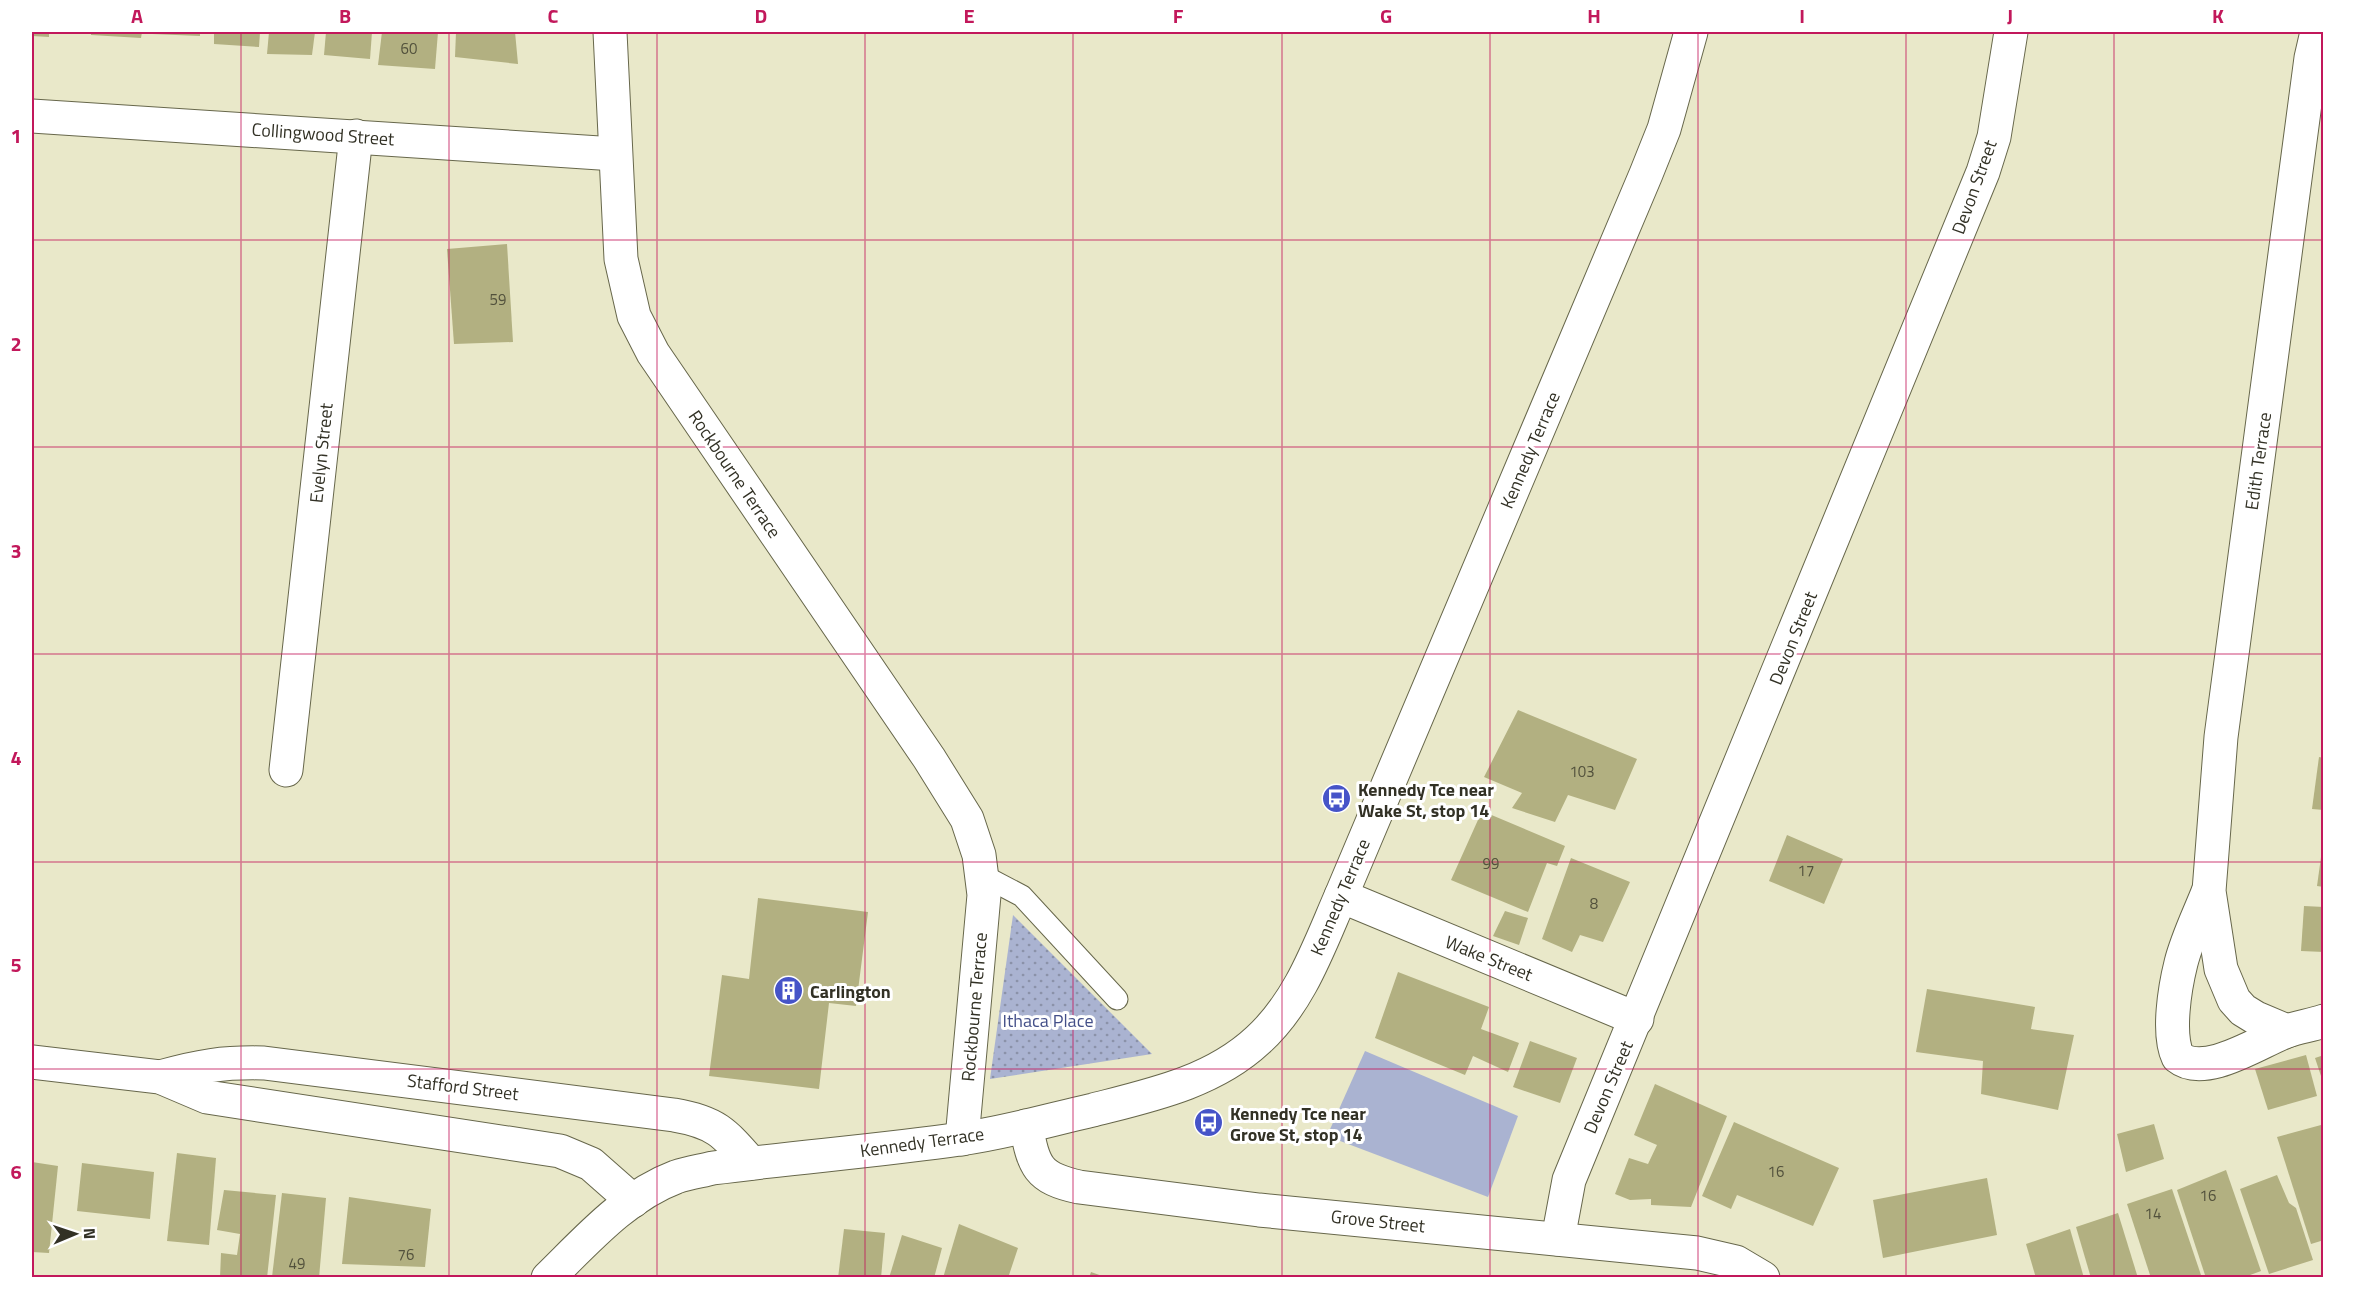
<svg xmlns="http://www.w3.org/2000/svg" width="2355" height="1309" viewBox="0 0 2355 1309" font-family="'Titillium Web',sans-serif">
<defs>
<pattern id="park-dots" width="8" height="8" patternUnits="userSpaceOnUse" patternTransform="scale(1.5)"><rect width="8" height="8" fill="#aab3d1"/><path d="M2 2h.1M6 6h.1" fill="none" stroke="#8b92a9" stroke-width="1.8" stroke-linecap="round"/></pattern>
</defs>
<rect width="100%" height="100%" fill="#e9e8c9"/>
<!-- park -->
<polygon fill="url(#park-dots)" points="1013,915 1152,1054 990,1079"/>
<!-- pitch -->
<polygon fill="#aab3d1" points="1365,1051 1518,1116 1488,1197 1327,1136"/>
<!-- building -->
<g fill="#b2b081">
<polygon points="32,32 49,32 49,37 32,36"/>
<polygon points="91,32 142,32 141,38 91,35"/>
<polygon points="152,32 200,32 200,36 152,34"/>
<polygon points="214,32 260,32 259,47 214,44"/>
<polygon points="269,32 315,32 312,55 267,54"/>
<polygon points="326,32 372,32 370,59 324,55"/>
<polygon points="382,32 438,32 435,69 378,65"/>
<polygon points="456,32 515,32 518,64 455,57"/>
<polygon points="507,244 513,342 454,344 447,249"/>
<polygon points="1518,710 1637,759 1615,810 1568,795 1555,822 1512,808 1522,793 1484,777"/>
<polygon points="2319,757 2324,758 2324,810 2312,809"/>
<polygon points="1482,811 1565,846 1557,866 1547,863 1528,912 1451,880"/>
<polygon points="1787,835 1843,859 1824,904 1769,881"/>
<polygon points="2322,850 2324,850 2324,887 2317,886"/>
<polygon points="1571,858 1630,882 1603,942 1580,935 1572,952 1542,939"/>
<polygon points="758,898 868,912 856,1006 829,1003 819,1089 709,1076 722,975 749,979"/>
<polygon points="2304,906 2324,907 2324,952 2301,951"/>
<polygon points="1505,911 1528,918 1519,945 1493,936"/>
<polygon points="1398,972 1489,1007 1481,1029 1519,1043 1508,1072 1473,1056 1465,1075 1375,1038"/>
<polygon points="1927,989 2035,1007 2031,1029 2074,1035 2058,1110 1981,1094 1983,1061 1916,1052"/>
<polygon points="1530,1041 1577,1058 1560,1103 1513,1087"/>
<polygon points="2306,1055 2317,1096 2268,1110 2255,1069"/>
<polygon points="2324,1055 2324,1082 2323,1082 2315,1058"/>
<polygon points="1655,1084 1727,1116 1691,1207 1651,1205 1651,1199 1630,1200 1615,1194 1629,1158 1648,1164 1657,1145 1634,1135"/>
<polygon points="1734,1122 1839,1168 1813,1226 1737,1195 1731,1209 1702,1196"/>
<polygon points="2154,1124 2164,1159 2126,1172 2117,1134"/>
<polygon points="2321,1125 2324,1131 2324,1240 2311,1244 2277,1137"/>
<polygon points="177,1153 216,1158 209,1245 167,1241"/>
<polygon points="32,1162 58,1166 49,1253 32,1252"/>
<polygon points="82,1163 154,1172 150,1219 77,1211"/>
<polygon points="2226,1170 2261,1271 2242,1278 2206,1278 2177,1190"/>
<polygon points="2277,1175 2289,1203 2296,1208 2313,1260 2269,1274 2240,1189"/>
<polygon points="1987,1178 1997,1235 1883,1258 1873,1200"/>
<polygon points="2172,1189 2202,1278 2151,1278 2127,1204"/>
<polygon points="224,1190 276,1195 267,1278 220,1278 221,1253 237,1255 240,1234 217,1230"/>
<polygon points="282,1193 326,1198 319,1278 272,1277"/>
<polygon points="349,1197 431,1209 425,1267 342,1264"/>
<polygon points="2118,1213 2138,1278 2091,1278 2076,1227"/>
<polygon points="959,1224 1018,1248 1008,1278 943,1278"/>
<polygon points="844,1229 885,1233 881,1278 838,1278"/>
<polygon points="2070,1229 2084,1278 2036,1278 2026,1244"/>
<polygon points="902,1235 942,1248 934,1278 889,1278"/>
<polygon points="1091,1272 1105,1277 1105,1278 1089,1278"/>
</g>
<g fill="none" stroke-linecap="round" stroke-linejoin="round">
<defs>
<polyline id="lane" points="982,875 1022,896 1117,999"/>
<g id="street">
<polyline points="32,116 615,154"/>
<polyline points="286,770 356,136"/>
<path d="M2208 892C2199 915 2187 939 2181 963 2175 987 2167 1034 2178 1057 2205 1079 2260 1041 2287 1031 2299 1027 2312 1025 2324 1021"/>
<polyline points="1341,896 1637,1019"/>
<polyline points="2287,1031 2256,1018 2243,1010 2234,1000 2221,969 2209,891 2221,737 2311,58 2317,32"/>
<polyline points="32,1062 160,1077 207,1097 560,1151 591,1164 633,1201"/>
<path d="M160 1077C199 1066 223 1062 264 1063L674 1115C715 1122 724 1132 751 1163"/>
<path d="M1026 1126C1034 1166 1037 1178 1079 1187L1259 1210 1697 1253 1736 1262 1763 1278"/>
<polyline points="1558,1239 1569,1180 1983,172 1994,137 2011,32"/>
</g>
<g id="secondary">
<polyline points="610,32 621,259 634,316 653,353 929,758 967,819 979,855 984,895 962,1139"/>
<path d="M548 1278C586 1241 625 1196 676 1177 688 1173 701 1171 713 1168 795 1157 878 1151 960 1139 1005 1133 1049 1120 1093 1110 1152 1095 1213 1082 1258 1040 1300 1002 1319 946 1341 896L1646 174 1664 129 1691 32"/>
</g>
</defs>
<!-- lane casing -->
<use href="#lane" stroke="#67674b" stroke-width="23"/>
<!-- street casing -->
<use href="#street" stroke="#67674b" stroke-width="35"/>
<!-- secondary casing -->
<use href="#secondary" stroke="#67674b" stroke-width="35"/>
<!-- lane -->
<use href="#lane" stroke="#fff" stroke-width="21"/>
<!-- street -->
<use href="#street" stroke="#fff" stroke-width="33"/>
<!-- secondary -->
<use href="#secondary" stroke="#fff" stroke-width="33"/>
</g>
<!-- grid -->
<path fill="none" stroke="#c2185b" stroke-width="1.5" stroke-opacity="0.55" d="M241 32V1278M449 32V1278M657 32V1278M865 32V1278M1073 32V1278M1282 32V1278M1490 32V1278M1698 32V1278M1906 32V1278M2114 32V1278M32 240H2324M32 447H2324M32 654H2324M32 862H2324M32 1069H2324"/>
<!-- icons -->
<defs>
<symbol id="bus-disc" viewBox="-11 -11 22 22"><circle r="9.5" fill="#4654c8" stroke="#fff"/><path d="M-5-6H5V4H4V6H2V4H-2V6H-4V4H-5ZM-3.5-4V0h7V-4ZM-3.5 1.2v1.5H-2V1.2ZM2 1.2v1.5H3.5V1.2Z" fill="#fff"/></symbol>
<symbol id="building-disc" viewBox="-11 -11 22 22"><circle r="9.5" fill="#4654c8" stroke="#fff"/><path d="M-4-6H4V6H1V3H-1V6H-4ZM-2.5-4.3h1.7v1.8h-1.7ZM.8-4.3h1.7v1.8H.8ZM-2.5-1h1.7V.8h-1.7ZM.8-1h1.7V.8H.8Z" fill="#fff"/></symbol>
</defs>
<g fill-rule="evenodd">
<use href="#bus-disc" x="1320" y="782" width="33" height="33"/>
<use href="#building-disc" x="772" y="974" width="33" height="33"/>
<use href="#bus-disc" x="1192" y="1106" width="33" height="33"/>
</g>
<g text-anchor="middle" dominant-baseline="central" stroke-width="6" stroke-linejoin="round" paint-order="stroke">
<!-- number labels -->
<g font-size="15" fill="#52513c">
<text x="409" y="48">60</text>
<text x="498" y="299">59</text>
<text x="1582" y="771">103</text>
<text x="1491" y="863">99</text>
<text x="1806" y="870">17</text>
<text x="1594" y="903">8</text>
<text x="1776" y="1171">16</text>
<text x="2208" y="1195">16</text>
<text x="2153" y="1213">14</text>
<text x="406" y="1254">76</text>
<text x="297" y="1263">49</text>
</g>
<!-- street labels -->
<g font-size="18" fill="#323125" stroke="#fff">
<text transform="translate(323 134) rotate(4)">Collingwood Street</text>
<text transform="translate(1974 187) rotate(-70)">Devon Street</text>
<text transform="translate(1530 450) rotate(-67)">Kennedy Terrace</text>
<text transform="translate(321 453) rotate(-84)">Evelyn Street</text>
<text transform="translate(2258 461) rotate(-82)">Edith Terrace</text>
<text transform="translate(735 474) rotate(56)">Rockbourne Terrace</text>
<text transform="translate(1793 638) rotate(-68)">Devon Street</text>
<text transform="translate(1340 897) rotate(-67)">Kennedy Terrace</text>
<text transform="translate(1489 958) rotate(22)">Wake Street</text>
<text transform="translate(974 1007) rotate(-85)">Rockbourne Terrace</text>
<text transform="translate(463 1087) rotate(7)">Stafford Street</text>
<text transform="translate(1608 1087) rotate(-67)">Devon Street</text>
<text transform="translate(922 1142) rotate(-8)">Kennedy Terrace</text>
<text transform="translate(1378 1221) rotate(6)">Grove Street</text>
</g>
<!-- poi labels -->
<g font-size="18" font-weight="bold" fill="#323125" stroke="#fff" text-anchor="start">
<text x="1358" y="789">Kennedy Tce near<tspan x="1358" dy="21">Wake St, stop 14</tspan></text>
<text x="810" y="991">Carlington</text>
<text x="1230" y="1113">Kennedy Tce near<tspan x="1230" dy="21">Grove St, stop 14</tspan></text>
</g>
<!-- park labels -->
<g font-size="18" fill="#434f88" stroke="#fff">
<text x="1048" y="1020">Ithaca Place</text>
</g>
</g>
<!-- border -->
<rect width="2355" height="1309" fill="none" stroke="#ffffff" stroke-width="66"/>
<!-- north arrow -->
<g transform="translate(75 1234) rotate(88)" stroke="#ffffff" stroke-width="4.5" paint-order="stroke">
<path d="M0-4.5L10 22L0 15L-10 22Z" fill="#323125"/>
<text y="-9" font-size="16" font-weight="bold" text-anchor="middle" fill="#323125">N</text>
</g>
<rect x="33" y="33" width="2289" height="1243" fill="none" stroke="#c2185b" stroke-width="2"/>
<g font-size="20" text-anchor="middle" font-weight="bold" fill="#c2185b">
<text x="137" y="23">A</text>
<text x="345" y="23">B</text>
<text x="553" y="23">C</text>
<text x="761" y="23">D</text>
<text x="969" y="23">E</text>
<text x="1178" y="23">F</text>
<text x="1386" y="23">G</text>
<text x="1594" y="23">H</text>
<text x="1802" y="23">I</text>
<text x="2010" y="23">J</text>
<text x="2218" y="23">K</text>
<text x="16" y="143">1</text>
<text x="16" y="351">2</text>
<text x="16" y="558">3</text>
<text x="16" y="765">4</text>
<text x="16" y="972">5</text>
<text x="16" y="1179">6</text>
</g>
</svg>
